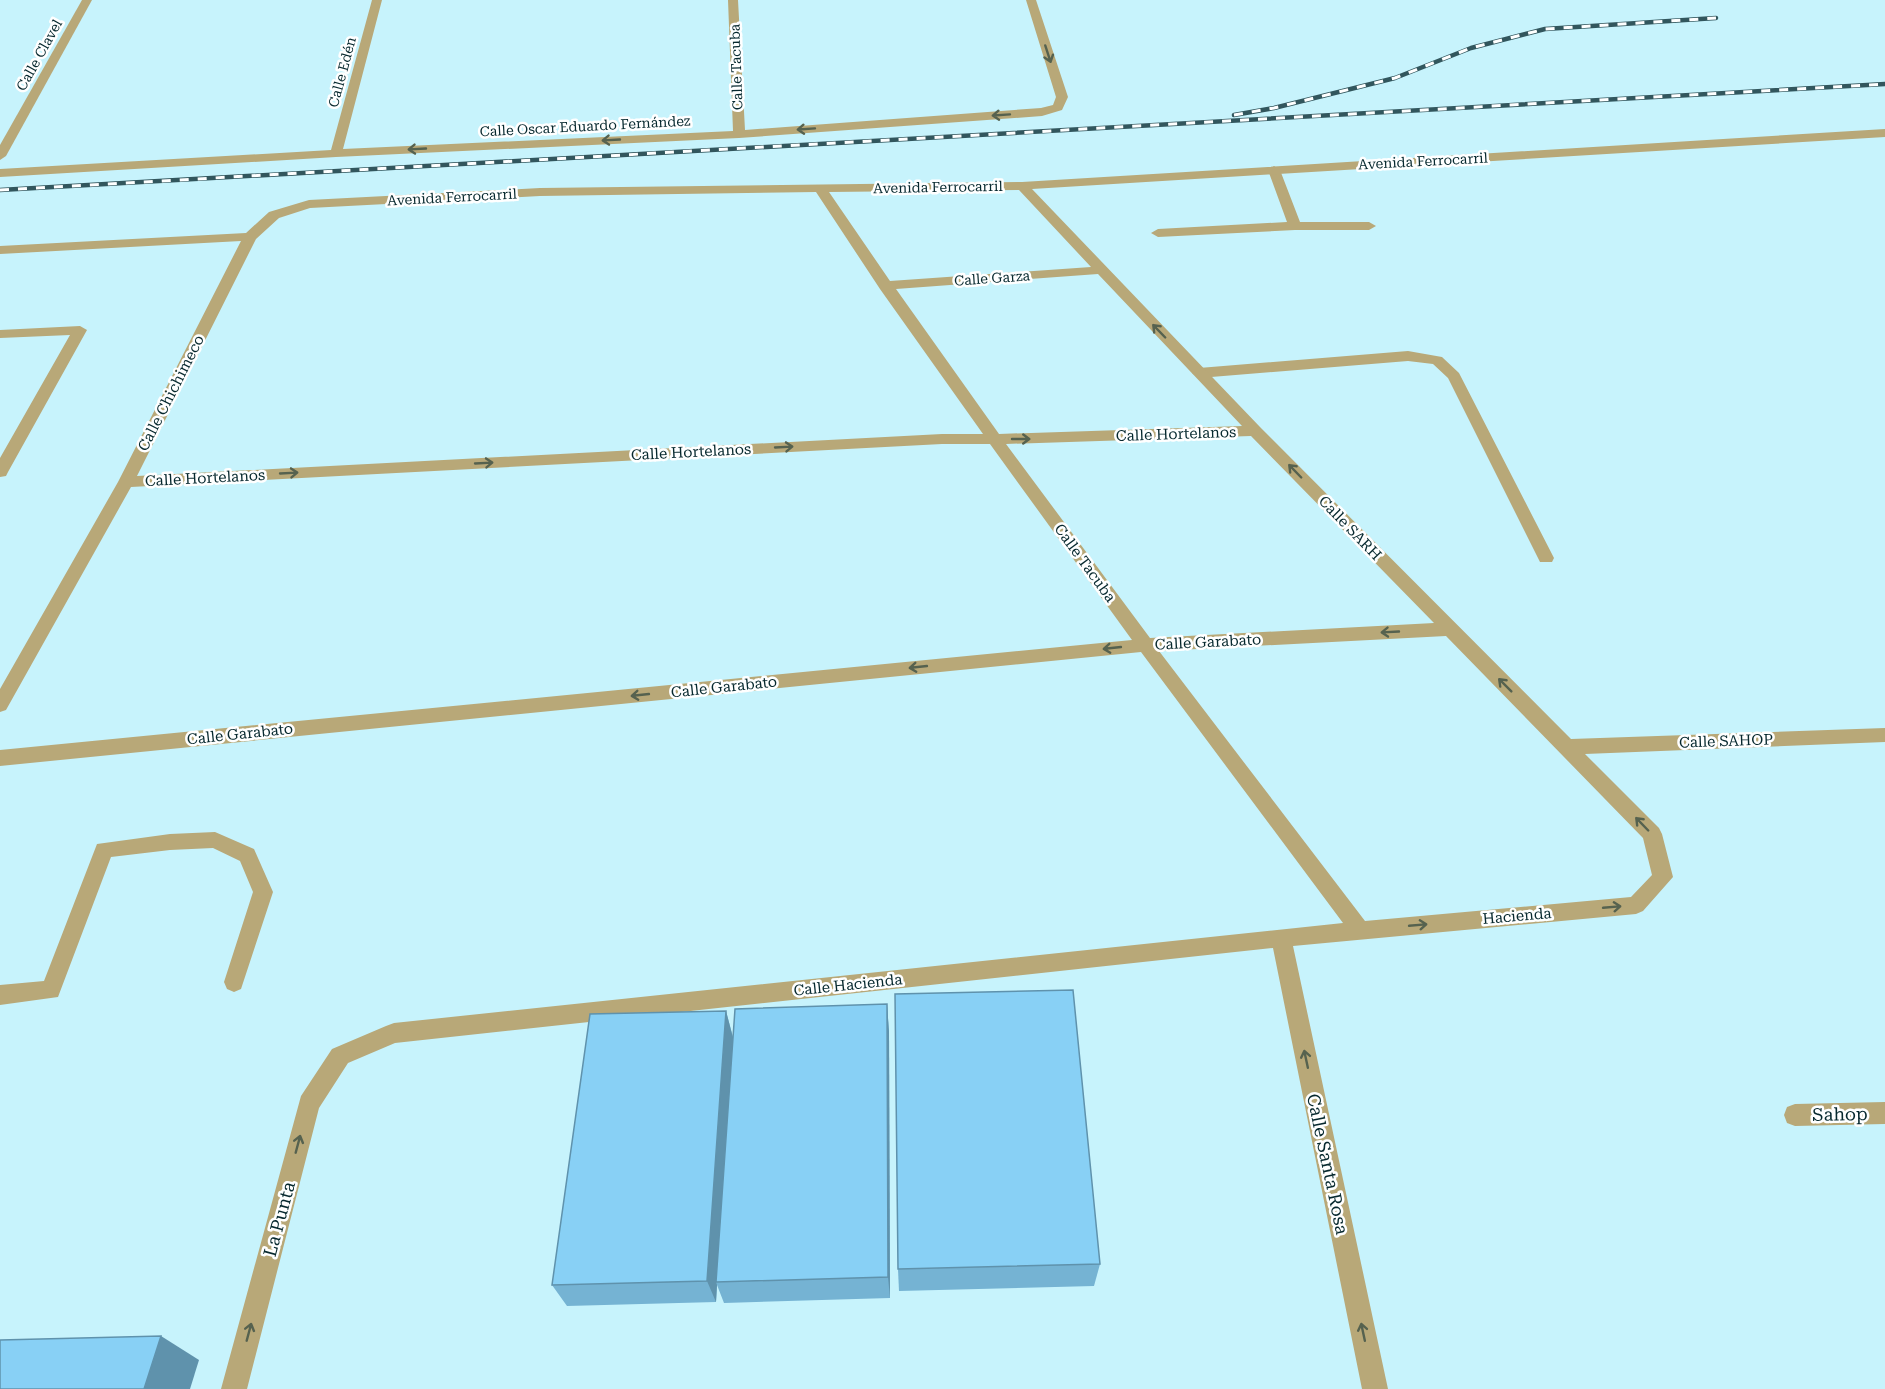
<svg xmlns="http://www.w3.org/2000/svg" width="1885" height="1389" viewBox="0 0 1885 1389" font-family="'Roboto Serif',serif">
<rect width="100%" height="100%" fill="#c7f3fc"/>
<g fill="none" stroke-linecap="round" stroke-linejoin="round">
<!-- service -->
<g fill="#b8a878" fill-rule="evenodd">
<polygon points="1274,166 1280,170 1300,222 1369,222 1376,226 1369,230 1295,230 1158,237 1151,233 1158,229 1287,222 1268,170"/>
<polygon points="80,326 87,330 8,472 6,476 0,477 0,458 70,335 0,338 0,330"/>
<polygon points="1408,351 1442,357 1459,373 1554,558 1552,562 1540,562 1448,378 1433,364 1408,361 1199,378 1192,373 1199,368"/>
<polygon points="215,832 254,849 273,892 241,989 234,992 227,989 224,982 253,892 240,861 213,848 170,850 111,857 58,997 0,1005 0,985 44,981 97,844 170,834"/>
</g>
<!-- minor -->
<g fill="#b8a878" fill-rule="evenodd">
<polygon points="82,0 92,0 6,156 0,160 0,145"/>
<polygon points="372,0 382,0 343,149 733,131 728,0 738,0 745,130 1041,108 1053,105 1056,97 1026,0 1036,0 1068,97 1062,110 1042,116 739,138 336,157 0,177 0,169 331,150"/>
<path d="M1885 129V137L1032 189 1260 427 1571 739 1885 728V742L1585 754 1659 828 1662 834 1673 877 1643 911 1636 914 1293 946 1388 1389H1362L1273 948 395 1043 348 1063 319 1108 247 1389H221L301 1096 332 1049 386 1026 394 1023 1343 923 1141 652 0 766V750L1132 640 990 444H942L131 487 6 710 0 712V689L118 482 241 241 0 254V246L246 233 269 212 309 200 540 188 1022 182ZM1019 190 1091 267 890 281 829 192ZM816 192 880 289 983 434H942L137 476 256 239 279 218 310 208 540 196ZM1098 274 1242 426 999 434 896 289ZM1251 436 1434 623 1150 638 1006 444ZM1446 636 1643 838 1652 875 1631 897 1365 921 1159 651Z"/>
<polygon points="1885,1102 1885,1124 1795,1126 1787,1123 1784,1115 1787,1107 1795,1104"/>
</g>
<defs>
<g id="rail">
<polyline points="1234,115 1274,108 1395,78 1471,48 1545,29 1716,18"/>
<polyline points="0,190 1885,84"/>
</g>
</defs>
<!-- rail casing -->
<use href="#rail" stroke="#32565d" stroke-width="4.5"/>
<!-- rail -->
<use href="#rail" stroke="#fff" stroke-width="3" stroke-dasharray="9" stroke-linecap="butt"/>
</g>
<!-- wall -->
<g fill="#75b3d3">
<polygon points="887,1004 889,1032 890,1298 724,1303 717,1285 716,1302 567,1306 552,1285 726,1011 733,1037"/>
<polygon points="1100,1264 1094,1286 899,1291 898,1269"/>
</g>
<!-- shaded-wall -->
<g fill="#5f92ac">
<polygon points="887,1004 889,1032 890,1298 888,1277"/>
<polygon points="726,1011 733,1038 716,1282 717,1285 716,1302 707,1281"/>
<polygon points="161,1336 199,1360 190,1389 144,1389"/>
</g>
<!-- building -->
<g fill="#88d0f5" stroke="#5f92ac" stroke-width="1.5">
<polygon points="1073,990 1100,1264 898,1269 895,994"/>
<polygon points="887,1004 888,1277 716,1282 735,1009"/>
<polygon points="726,1011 707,1281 552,1285 590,1014"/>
<polygon points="161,1336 144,1389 0,1389 0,1340"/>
</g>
<!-- one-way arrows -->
<defs><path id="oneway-shaft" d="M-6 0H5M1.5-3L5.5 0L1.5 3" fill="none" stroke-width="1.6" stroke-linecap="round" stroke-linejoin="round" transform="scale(1.5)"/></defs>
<g stroke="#56624f">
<use href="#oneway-shaft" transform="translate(1048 54) rotate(72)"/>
<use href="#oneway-shaft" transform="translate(1001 115) rotate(176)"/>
<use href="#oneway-shaft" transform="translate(806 129) rotate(176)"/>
<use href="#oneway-shaft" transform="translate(611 140) rotate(177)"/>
<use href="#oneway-shaft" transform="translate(417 149) rotate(177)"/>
<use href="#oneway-shaft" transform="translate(1159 331) rotate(-134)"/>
<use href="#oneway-shaft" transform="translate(1021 439)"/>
<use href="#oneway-shaft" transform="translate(784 447) rotate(-3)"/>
<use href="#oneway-shaft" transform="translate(484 463) rotate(-3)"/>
<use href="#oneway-shaft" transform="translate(1295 471) rotate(-134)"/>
<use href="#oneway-shaft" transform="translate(289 473) rotate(-3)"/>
<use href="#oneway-shaft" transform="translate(1390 632) rotate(177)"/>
<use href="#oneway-shaft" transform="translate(1112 648) rotate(174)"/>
<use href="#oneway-shaft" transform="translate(918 667) rotate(174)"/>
<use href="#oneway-shaft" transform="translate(1505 685) rotate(-135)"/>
<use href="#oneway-shaft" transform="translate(640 695) rotate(174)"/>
<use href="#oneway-shaft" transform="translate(1642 824) rotate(-134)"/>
<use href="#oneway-shaft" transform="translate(1612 907) rotate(-5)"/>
<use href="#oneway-shaft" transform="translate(1418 925) rotate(-5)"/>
<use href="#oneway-shaft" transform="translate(1306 1059) rotate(-102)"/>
<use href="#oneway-shaft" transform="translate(298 1144) rotate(-75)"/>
<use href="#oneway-shaft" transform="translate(249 1332) rotate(-75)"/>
<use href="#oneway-shaft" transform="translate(1363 1332) rotate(-102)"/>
</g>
<g text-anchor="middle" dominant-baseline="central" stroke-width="5" stroke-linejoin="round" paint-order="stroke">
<!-- far-street labels -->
<g font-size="14" fill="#06282e" stroke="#fff">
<text transform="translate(39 55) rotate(-61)">Calle Clavel</text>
<text transform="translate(736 67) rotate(-92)">Calle Tacuba</text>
<text transform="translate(342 72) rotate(-75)">Calle Edén</text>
<text transform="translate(585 126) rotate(-3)">Calle Oscar Eduardo Fernández</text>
<text transform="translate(1423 161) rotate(-3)">Avenida Ferrocarril</text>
<text transform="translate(938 187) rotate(-1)">Avenida Ferrocarril</text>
<text transform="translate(452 197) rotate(-3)">Avenida Ferrocarril</text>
<text transform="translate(992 278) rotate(-4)">Calle Garza</text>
</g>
<!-- street labels -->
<g font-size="15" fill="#06282e" stroke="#fff">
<text transform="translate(171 393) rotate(-63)">Calle Chichimeco</text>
<text transform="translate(1176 434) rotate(-2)">Calle Hortelanos</text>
<text transform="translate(691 452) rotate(-3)">Calle Hortelanos</text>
<text transform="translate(205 478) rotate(-3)">Calle Hortelanos</text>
<text transform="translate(1350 528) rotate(46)">Calle SARH</text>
<text transform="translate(1085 563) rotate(54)">Calle Tacuba</text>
<text transform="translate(1208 642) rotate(-3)">Calle Garabato</text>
<text transform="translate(724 687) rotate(-6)">Calle Garabato</text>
<text transform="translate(240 734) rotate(-6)">Calle Garabato</text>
<text transform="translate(1726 741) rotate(-2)">Calle SAHOP</text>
<text transform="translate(1517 916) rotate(-5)">Hacienda</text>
<text transform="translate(848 985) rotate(-6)">Calle Hacienda</text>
</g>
<!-- near-street labels -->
<g font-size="18" fill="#06282e" stroke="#fff">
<text transform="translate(1840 1114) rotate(-1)">Sahop</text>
<text transform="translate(1328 1164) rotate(78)">Calle Santa Rosa</text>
<text transform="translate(279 1219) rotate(-75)">La Punta</text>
</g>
</g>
</svg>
